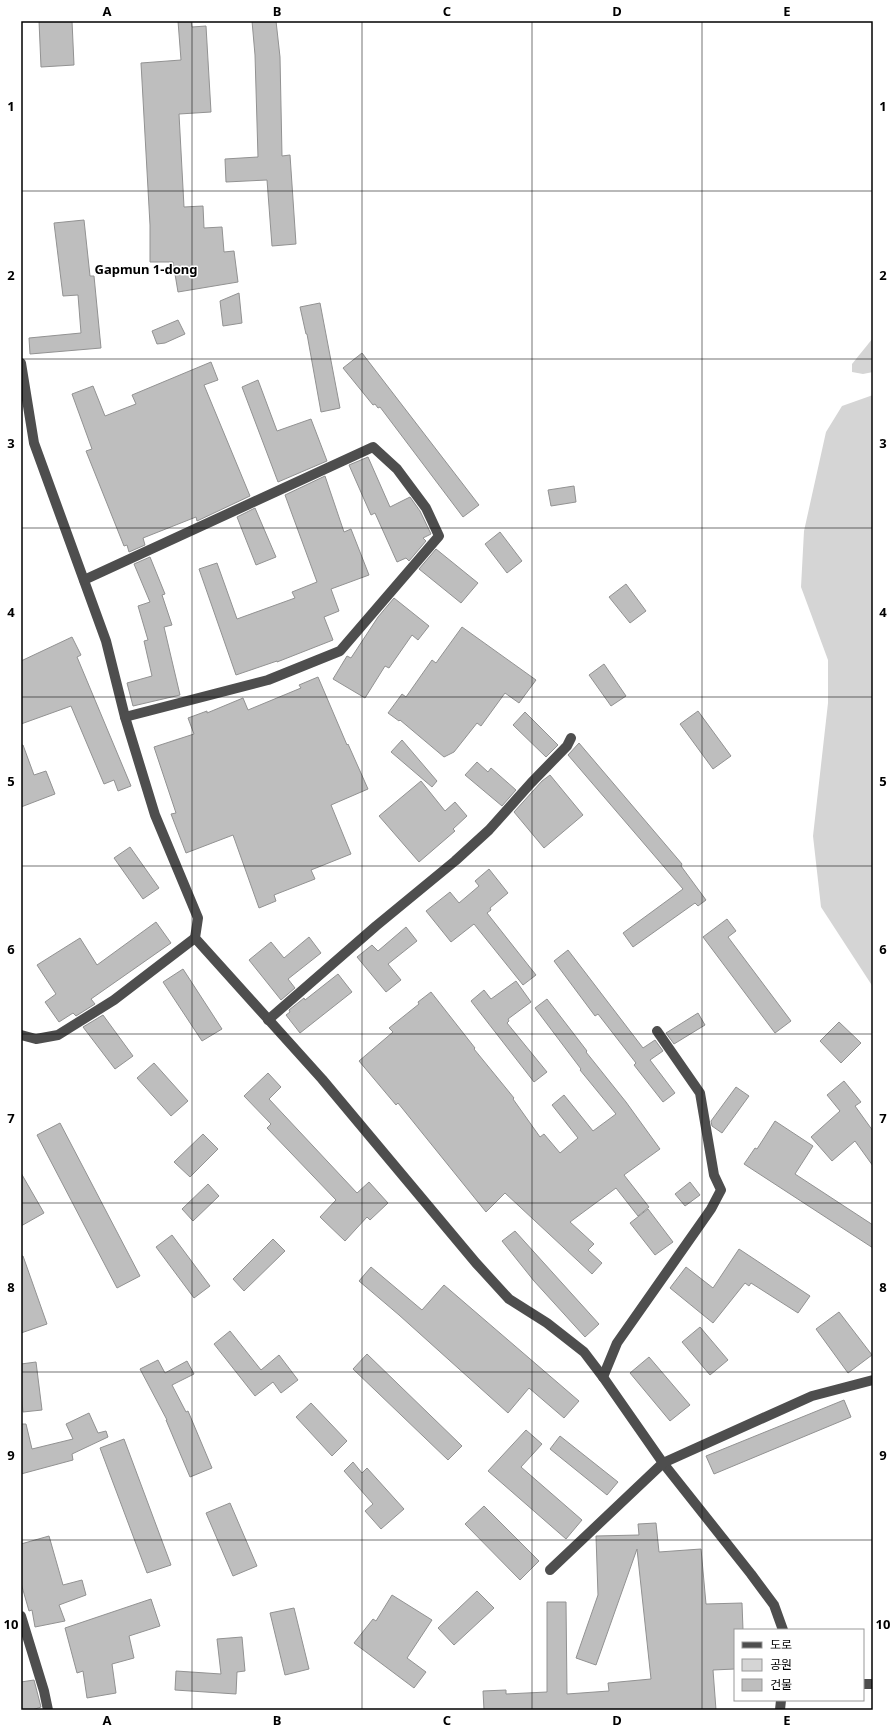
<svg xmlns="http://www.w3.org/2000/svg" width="894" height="1731" viewBox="0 0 894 1731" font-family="'Noto Sans','Noto Sans KR',sans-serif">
<rect width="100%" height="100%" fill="#fff"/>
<!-- green -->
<g fill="#d5d5d5">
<polygon points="873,338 873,372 863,374 852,372 852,364"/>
<polygon points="873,395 873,987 821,907 813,836 828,703 828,660 801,587 804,531 826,432 842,406"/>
</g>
<!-- building -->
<g fill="#bebebe" stroke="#929292">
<polygon points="39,21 72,21 74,65 41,67"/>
<polygon points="178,21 191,21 192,27 206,26 211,112 179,114 184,207 203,206 204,228 222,227 224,252 234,251 238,282 178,292 173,262 150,262 150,225 141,63 181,60"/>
<polygon points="252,21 276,21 280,57 282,156 290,155 296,244 272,246 267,180 226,182 225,159 258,157 255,55"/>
<polygon points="84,220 90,276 94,276 101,348 30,354 29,338 81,333 78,295 63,296 54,223"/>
<polygon points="239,293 242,323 223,326 220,301"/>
<polygon points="320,303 340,408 321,412 307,334 306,334 300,307"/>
<polygon points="178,320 185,334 165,343 157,344 152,331"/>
<polygon points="362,353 479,505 463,517 380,407 378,408 375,404 373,405 343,368"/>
<polygon points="211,362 218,380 204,385 250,496 197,521 196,517 143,538 145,545 129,552 127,545 124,546 86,451 92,449 72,394 93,386 105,416 136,404 132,395"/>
<polygon points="258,380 277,431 311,419 327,461 278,482 242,387"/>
<polygon points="368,457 390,507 410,497 420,511 431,534 423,538 426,541 409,561 406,558 397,562 375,513 371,515 349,465"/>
<polygon points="325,476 344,532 351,529 369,575 331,589 339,611 324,617 333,640 277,662 277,661 236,675 199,569 217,563 237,619 295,598 292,592 317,582 285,495"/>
<polygon points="574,486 576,502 551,506 548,490"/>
<polygon points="255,508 276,557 256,565 237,517"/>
<polygon points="500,532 522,561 507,573 485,544"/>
<polygon points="436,549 478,583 461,603 419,569"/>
<polygon points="150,557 165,594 162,595 172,625 164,627 180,695 133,706 127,683 152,676 144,641 148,640 138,606 150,602 134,564"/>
<polygon points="626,584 646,611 630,623 609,597"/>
<polygon points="394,598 429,626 418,640 412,635 389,668 385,666 365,698 333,679 347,656 351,658 378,617"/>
<polygon points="462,627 536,680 519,703 505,693 481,726 477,723 454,752 444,757 400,720 399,721 388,713 402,694 406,697 432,660 436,663"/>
<polygon points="72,637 81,655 77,657 131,786 118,791 114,780 104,784 71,706 21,724 21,661"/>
<polygon points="604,664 626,696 611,706 589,675"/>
<polygon points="318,677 347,745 348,744 368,789 331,805 351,854 311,870 315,879 274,895 276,901 259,908 233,835 186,853 171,814 176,813 154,747 194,734 188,718 207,711 207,713 243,698 248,710 301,688 299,685"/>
<polygon points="698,711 731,756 713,769 680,724"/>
<polygon points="525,712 558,745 546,757 513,725"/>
<polygon points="402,740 437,781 432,787 391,752"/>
<polygon points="579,743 682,864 681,866 706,900 698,906 695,903 633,947 623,933 683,889 568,755"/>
<polygon points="21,745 23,745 34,775 46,771 55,794 21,807"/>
<polygon points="477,762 488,772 491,768 516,790 502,806 465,775"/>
<polygon points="550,775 583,815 544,848 514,812 542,781"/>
<polygon points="421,781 445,811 455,802 467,816 453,829 455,831 419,862 379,816"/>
<polygon points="130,847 159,888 143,899 114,858"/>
<polygon points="489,869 508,893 490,908 491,910 487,913 536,975 523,985 474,924 451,942 426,911 450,892 459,903 479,886 475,881"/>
<polygon points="727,919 736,931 728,937 791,1021 775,1033 703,937"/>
<polygon points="156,922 171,943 91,999 95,1004 76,1016 73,1013 59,1022 45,1002 56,994 37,965 80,938 97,965"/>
<polygon points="406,927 417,941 388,964 401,980 386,992 357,957 372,945 378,951"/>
<polygon points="309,937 321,953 288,979 295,988 281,1000 249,960 271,942 284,958"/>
<polygon points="568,950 643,1048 655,1040 663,1051 650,1060 675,1093 663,1102 634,1065 636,1063 598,1014 595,1016 554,961"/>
<polygon points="183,969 222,1029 202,1041 163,982"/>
<polygon points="338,974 352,992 300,1033 286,1015 290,1012 289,1010 304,998 305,1000"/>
<polygon points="516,981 531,1002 508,1019 509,1021 507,1023 547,1072 534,1082 471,1001 484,990 491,999"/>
<polygon points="431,992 475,1048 474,1049 514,1098 513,1099 540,1137 544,1134 560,1153 578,1138 552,1105 564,1095 593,1131 616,1114 580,1070 581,1069 535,1008 547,999 587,1051 586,1052 626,1102 660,1149 624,1175 649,1207 638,1216 616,1188 570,1222 594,1244 588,1250 602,1263 592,1274 505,1193 486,1212 398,1103 396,1105 359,1061 393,1032 389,1028 419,1004 418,1002"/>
<polygon points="698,1013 705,1025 674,1044 666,1033"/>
<polygon points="103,1015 133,1056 115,1069 83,1027"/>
<polygon points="839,1022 861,1043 841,1063 820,1041"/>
<polygon points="154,1063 188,1101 171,1116 137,1078"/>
<polygon points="268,1073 281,1087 269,1099 357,1193 369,1182 388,1203 370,1220 367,1217 345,1241 320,1217 336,1200 267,1128 271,1124 244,1096"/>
<polygon points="844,1081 861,1102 855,1106 873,1131 873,1166 855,1141 832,1161 811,1137 840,1111 827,1095"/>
<polygon points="736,1087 749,1096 722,1133 712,1126 711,1121"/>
<polygon points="775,1121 813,1146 795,1174 873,1225 873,1248 744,1164 755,1148 757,1149"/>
<polygon points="60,1123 140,1276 117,1288 37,1135"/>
<polygon points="203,1134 218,1149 190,1177 174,1162"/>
<polygon points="21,1173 44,1213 21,1226"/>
<polygon points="690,1182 700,1195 685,1206 675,1194"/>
<polygon points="208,1184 219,1196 193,1221 182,1209"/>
<polygon points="648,1209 673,1242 655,1255 630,1223"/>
<polygon points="515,1231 599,1324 585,1337 534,1281 502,1241"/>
<polygon points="172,1235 210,1286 194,1298 156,1247"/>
<polygon points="273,1239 285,1251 244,1291 233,1279"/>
<polygon points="739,1249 810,1296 798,1313 751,1283 749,1286 745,1283 713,1323 670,1288 686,1267 713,1288"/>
<polygon points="21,1256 23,1256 47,1324 21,1333"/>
<polygon points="371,1267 422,1310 444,1285 579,1401 564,1418 529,1388 508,1413 399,1315 359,1281"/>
<polygon points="839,1312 872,1355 848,1373 816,1329"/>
<polygon points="700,1327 728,1360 710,1375 682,1342"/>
<polygon points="230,1331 261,1370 279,1355 298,1380 281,1393 273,1382 255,1396 214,1344"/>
<polygon points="367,1354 462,1446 448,1460 353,1369"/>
<polygon points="649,1357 690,1405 670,1421 630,1373"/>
<polygon points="158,1360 165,1373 187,1361 194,1374 172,1385 186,1412 188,1411 212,1468 190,1477 166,1420 167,1420 140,1369"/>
<polygon points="36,1362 42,1410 23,1412 21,1392 21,1364"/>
<polygon points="844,1400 851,1417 714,1474 706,1456"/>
<polygon points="311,1403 347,1441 332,1456 296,1417"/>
<polygon points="89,1413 98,1433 106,1431 108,1437 72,1454 73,1460 21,1474 21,1424 26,1424 32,1449 73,1439 66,1424"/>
<polygon points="526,1430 542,1444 521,1467 582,1520 566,1539 488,1471"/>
<polygon points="560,1436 618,1482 607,1495 550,1449"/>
<polygon points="124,1439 171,1565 147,1573 100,1448"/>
<polygon points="353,1462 362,1473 367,1468 404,1509 381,1529 365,1511 373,1504 344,1471"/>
<polygon points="230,1503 257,1566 233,1576 206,1513"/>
<polygon points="484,1506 539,1561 520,1580 465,1524"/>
<polygon points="656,1523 659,1552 701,1549 706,1604 742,1603 743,1630 735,1630 735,1669 713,1670 716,1710 484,1710 483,1691 506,1690 506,1694 547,1692 547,1602 566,1602 567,1694 609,1691 608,1683 651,1679 637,1549 596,1665 576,1658 598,1595 596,1536 639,1535 638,1524"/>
<polygon points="49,1536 63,1585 82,1580 86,1595 59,1605 65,1621 35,1627 32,1610 29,1611 21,1583 21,1544"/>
<polygon points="477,1591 494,1608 454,1645 438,1628"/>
<polygon points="392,1595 432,1620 407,1658 426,1672 414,1688 354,1643 373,1619 376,1621"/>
<polygon points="151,1599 160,1626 129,1636 134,1658 112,1664 116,1693 87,1698 83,1671 77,1673 65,1628"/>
<polygon points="294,1608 309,1669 285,1675 270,1613"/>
<polygon points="242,1637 245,1671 237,1672 236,1694 175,1690 176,1671 221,1674 217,1639"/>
<polygon points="34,1680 41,1707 32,1710 21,1710 21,1682"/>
</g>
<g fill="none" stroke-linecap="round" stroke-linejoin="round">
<!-- minor -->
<g stroke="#4e4e4e" stroke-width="10">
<polyline points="21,363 34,443 106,641 125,717 155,815 198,918 195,938 322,1079 476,1263 509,1299 547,1323 584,1352 603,1377 663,1463 751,1574 774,1605 783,1630"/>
<polyline points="84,580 373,447 397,469 426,508 439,536 340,651 268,680 125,717"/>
<polyline points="268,1020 376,926 455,861 489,830 531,783 567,746 571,738"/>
<polyline points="21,1035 36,1039 58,1035 114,1000 195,938"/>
<polyline points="603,1377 617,1343 711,1209 721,1190 714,1175 700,1093 657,1031"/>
<polyline points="550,1570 663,1463 812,1396 873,1380"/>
<polyline points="21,1616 44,1691 48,1710"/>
<polyline points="863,1684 873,1684"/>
<polyline points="780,1710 781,1700"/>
</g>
</g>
<!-- grid -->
<path fill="none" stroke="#000" stroke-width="1" stroke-opacity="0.55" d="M192 21V1710M362 21V1710M532 21V1710M702 21V1710M21 191H873M21 359H873M21 528H873M21 697H873M21 866H873M21 1034H873M21 1203H873M21 1372H873M21 1540H873"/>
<g text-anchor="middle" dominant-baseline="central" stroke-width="3" stroke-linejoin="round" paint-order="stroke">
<!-- quarter labels -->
<g font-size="13" font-weight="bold" fill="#000" stroke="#fff">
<text x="146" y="269">Gapmun 1-dong</text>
</g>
</g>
<!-- border -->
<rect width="894" height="1731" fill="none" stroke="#ffffff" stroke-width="44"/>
<!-- legend -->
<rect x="734" y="1629" width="130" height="72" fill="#ffffff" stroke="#999999"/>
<rect x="742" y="1642" width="20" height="6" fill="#4e4e4e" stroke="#999999"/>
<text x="770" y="1649" font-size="12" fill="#000000">도로</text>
<rect x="742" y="1659" width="20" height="12" fill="#d5d5d5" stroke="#999999"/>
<text x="770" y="1669" font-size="12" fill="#000000">공원</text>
<rect x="742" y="1679" width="20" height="12" fill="#bebebe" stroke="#999999"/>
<text x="770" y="1689" font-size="12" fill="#000000">건물</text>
<rect x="22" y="22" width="850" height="1687" fill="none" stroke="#000" stroke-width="1.5"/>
<g font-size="13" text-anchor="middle" font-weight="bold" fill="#000">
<text x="107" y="16">A</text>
<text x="277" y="16">B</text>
<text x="447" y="16">C</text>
<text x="617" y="16">D</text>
<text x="787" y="16">E</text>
<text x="11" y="111">1</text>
<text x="883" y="111">1</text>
<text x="11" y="280">2</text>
<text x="883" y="280">2</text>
<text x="11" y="448">3</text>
<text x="883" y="448">3</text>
<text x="11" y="617">4</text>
<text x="883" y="617">4</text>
<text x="11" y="786">5</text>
<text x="883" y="786">5</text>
<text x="11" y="954">6</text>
<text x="883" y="954">6</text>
<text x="11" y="1123">7</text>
<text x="883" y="1123">7</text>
<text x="11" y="1292">8</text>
<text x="883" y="1292">8</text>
<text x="11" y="1460">9</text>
<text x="883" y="1460">9</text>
<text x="11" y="1629">10</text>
<text x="883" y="1629">10</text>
<text x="107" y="1725">A</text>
<text x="277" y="1725">B</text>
<text x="447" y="1725">C</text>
<text x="617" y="1725">D</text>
<text x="787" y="1725">E</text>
</g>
</svg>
